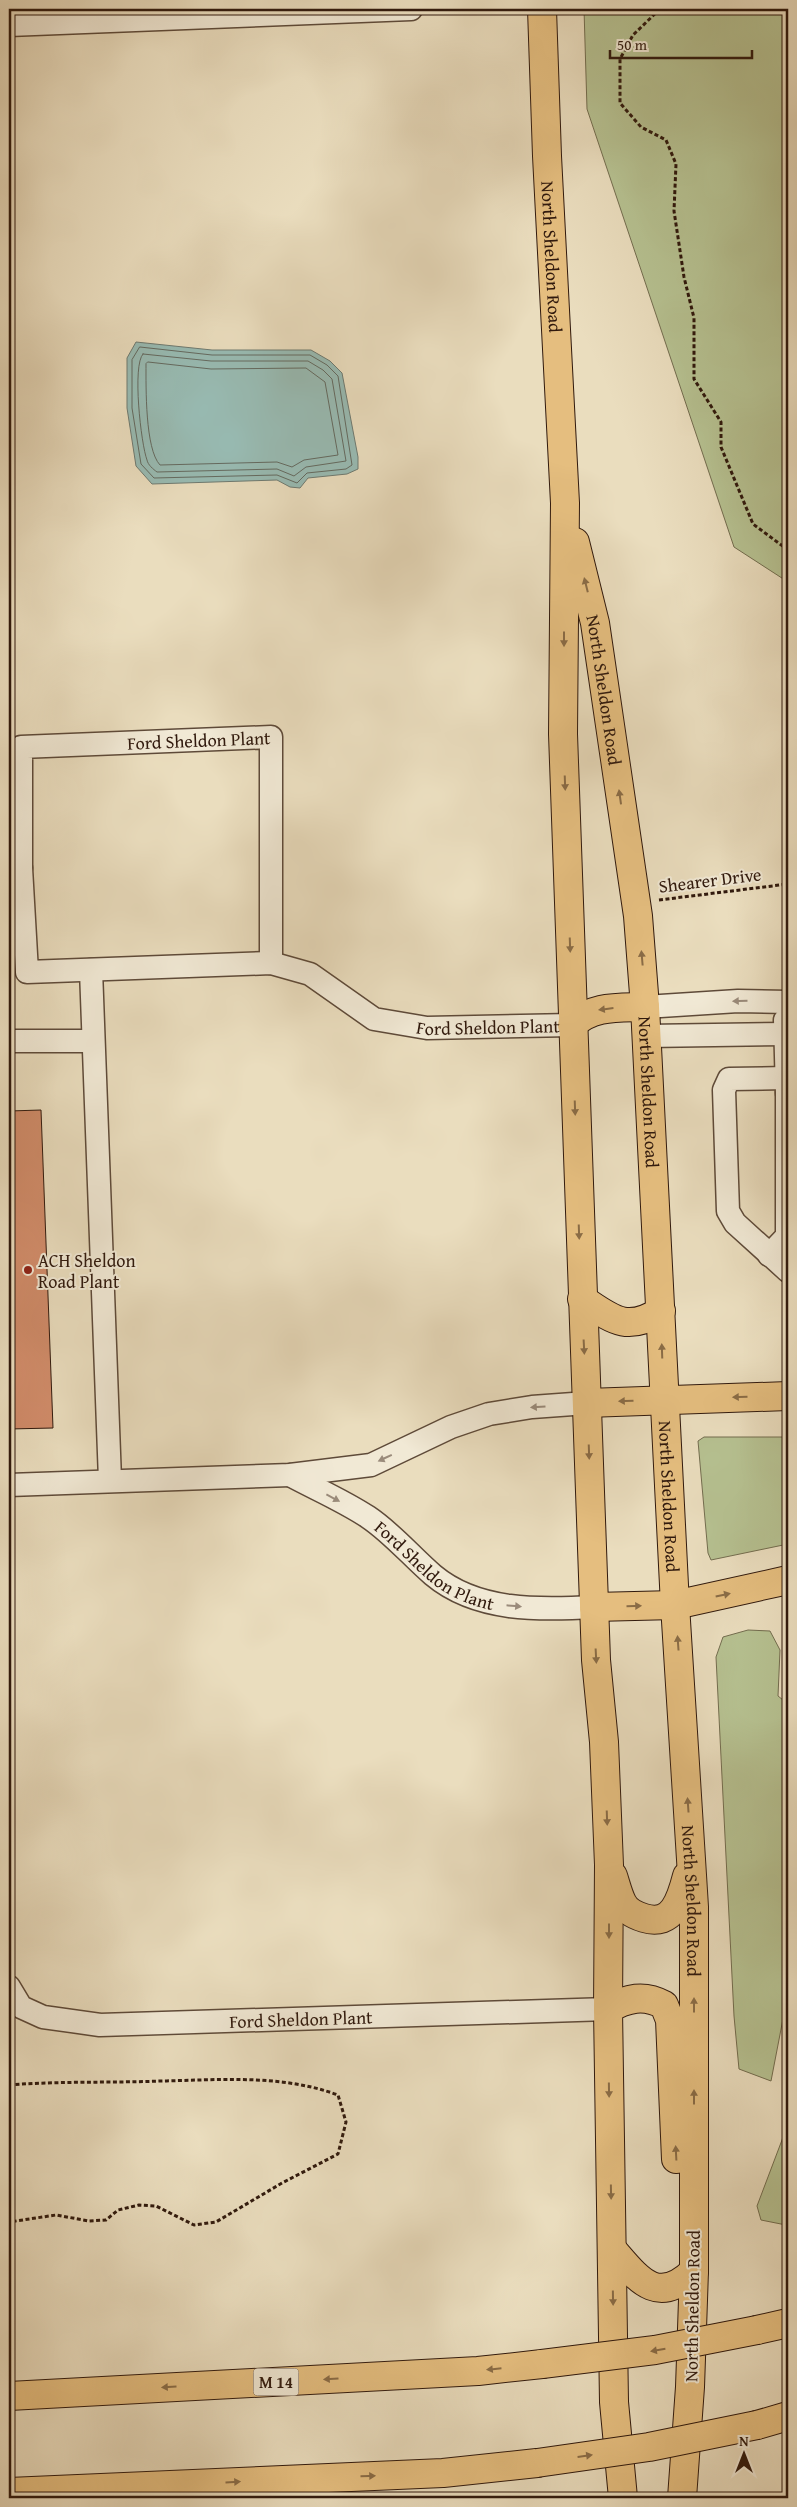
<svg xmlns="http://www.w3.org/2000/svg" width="797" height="2507" viewBox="0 0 797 2507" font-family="'Gentium Book Plus',serif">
<rect width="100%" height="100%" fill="#eaddbe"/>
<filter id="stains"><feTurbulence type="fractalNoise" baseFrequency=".004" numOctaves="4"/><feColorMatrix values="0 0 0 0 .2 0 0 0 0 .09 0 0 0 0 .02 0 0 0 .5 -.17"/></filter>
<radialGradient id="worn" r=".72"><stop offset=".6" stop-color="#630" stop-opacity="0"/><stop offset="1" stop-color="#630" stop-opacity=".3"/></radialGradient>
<!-- green -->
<g fill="#b6c191" stroke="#736d4f">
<polygon points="584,9 788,9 788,582 734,547 587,109"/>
<polygon points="704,1437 788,1437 788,1544 711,1560 708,1553 698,1441"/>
<polygon points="748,1630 770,1631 780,1650 778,1696 788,1704 788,1993 771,2081 739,2069 734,2016 716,1657 723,1637"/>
<polygon points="788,2119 788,2224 786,2225 761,2220 757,2206 782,2140"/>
</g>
<!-- water -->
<polygon fill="#98bbb3" stroke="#6e7a71" points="136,342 212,350 311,350 330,361 342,373 358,457 358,469 347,474 308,478 300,488 290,487 277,480 152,484 136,466 127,408 127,358"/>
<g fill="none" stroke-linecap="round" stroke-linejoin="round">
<!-- shore -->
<g stroke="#646a60" stroke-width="1">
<polygon points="140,347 212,355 310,355 327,365 338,376 352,465 346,469 307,473 297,483 277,475 154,478 141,464 132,408 132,360"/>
<path d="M143 354 211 361H308L323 370 332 379 346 461 306 467 294 476 277 469 157 472C153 469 148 465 147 460 141 444 132 365 143 354Z"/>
<path d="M148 362 211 369 306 368 325 382 338 455 304 460 292 467 277 462 160 465C145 449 146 387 146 364Z"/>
</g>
</g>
<!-- building -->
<polygon fill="#d18c6a" stroke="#30190d" points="41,1110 53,1428 9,1429 9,1111"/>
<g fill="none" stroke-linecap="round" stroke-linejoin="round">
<defs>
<g id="minor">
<polyline points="9,25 411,9"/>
<path id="s1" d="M9 868H21L27 972 271 963 310 974 374 1019 427 1028 572 1025"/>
<path id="s2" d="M21 868V747L271 737V963"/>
<polyline points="91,970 110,1480"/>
<polyline points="645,1007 738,1001 788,1002"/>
<polyline points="785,1020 787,1093"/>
<polyline points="647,1036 788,1034"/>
<polyline points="9,1041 93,1041"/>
<polyline points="786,1078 729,1079 724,1090 728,1211 735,1223 788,1271"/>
<polyline points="769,1255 787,1236 787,1093"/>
<path id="s3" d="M290 1475C316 1489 344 1501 368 1517 392 1533 411 1556 433 1575 477 1612 540 1610 594 1607"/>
<polyline points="9,1485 290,1475 371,1465 451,1427 489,1414 532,1407 587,1403"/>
<path id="s4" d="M9 1987 21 2007 43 2017 100 2025 608 2009"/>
</g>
<g id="major">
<path id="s5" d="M542 9 547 156 565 503 563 734 596 1660 604 1742 609 1865 608 2009 614 2402 623 2498"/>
<path id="s6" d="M575 542 595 623 638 916 645 1007 675 1605 694 1907V2271L690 2387 682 2498"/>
<path d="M572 1025C593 1005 618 1008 645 1007"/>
<path d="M582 1299C612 1319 626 1333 661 1311"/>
<path d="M613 1876C616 1885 618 1894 622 1902 626 1911 634 1915 644 1918 673 1927 681 1899 687 1876"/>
<path d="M608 2009C627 1998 644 1994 664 2005L670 2020 676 2159"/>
<path d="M612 2249C638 2279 657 2307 694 2271"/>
</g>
<g id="highway">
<polyline points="587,1403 788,1396"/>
<polyline points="594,1607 675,1605 788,1580"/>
<polyline points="757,2330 788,2323"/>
<polyline points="9,2396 478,2371 542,2364"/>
<polyline points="757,2425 788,2416"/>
<polyline points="9,2492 443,2473 537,2463"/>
</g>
</defs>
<!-- minor casing -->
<use href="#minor" stroke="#5e4a39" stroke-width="25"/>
<!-- major casing -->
<use href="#major" stroke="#30190d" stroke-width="30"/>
<!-- highway casing -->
<use href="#highway" stroke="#30190d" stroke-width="30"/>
<!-- path -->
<g stroke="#30190d" stroke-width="3" stroke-dasharray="4 2.5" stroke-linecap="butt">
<polyline points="660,9 633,35 620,59 620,103 641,127 666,140 676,164 674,211 684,277 694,318 694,379 721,422 721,447 753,524 788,550"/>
<polyline points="659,900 788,884"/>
<path d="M9 2085C59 2081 110 2083 161 2081 221 2080 281 2074 338 2095L346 2122 338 2154 282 2183 216 2222 194 2225 156 2206 139 2205 118 2210 106 2220 89 2221 56 2215 9 2222"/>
</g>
<!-- minor -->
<use href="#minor" stroke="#f1e9d5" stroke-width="22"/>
<!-- major -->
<use href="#major" stroke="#e5be7f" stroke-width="28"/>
<!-- highway -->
<use href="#highway" stroke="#e5be7f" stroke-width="28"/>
<defs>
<g id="highway-bridge">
<polyline points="542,2364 655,2350 757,2330"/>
<polyline points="537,2463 649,2447 757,2425"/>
</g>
</defs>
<!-- highway-bridge casing -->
<use href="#highway-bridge" stroke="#30190d" stroke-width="30" stroke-linecap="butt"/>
<!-- highway-bridge -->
<use href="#highway-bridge" stroke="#e5be7f" stroke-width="28"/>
</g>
<!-- one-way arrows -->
<defs><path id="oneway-solid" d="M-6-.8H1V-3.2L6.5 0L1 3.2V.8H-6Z" transform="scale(1.25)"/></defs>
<g fill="#8a6c46">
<use href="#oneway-solid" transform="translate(586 585) rotate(-104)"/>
<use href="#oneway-solid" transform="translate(564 639) rotate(90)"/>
<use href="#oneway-solid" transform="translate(565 783) rotate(88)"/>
<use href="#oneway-solid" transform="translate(620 797) rotate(-98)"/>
<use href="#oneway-solid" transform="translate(570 945) rotate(88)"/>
<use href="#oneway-solid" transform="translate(642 958) rotate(-95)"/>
<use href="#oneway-solid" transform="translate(606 1009) rotate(173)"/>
<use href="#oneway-solid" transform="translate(575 1108) rotate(88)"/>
<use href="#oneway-solid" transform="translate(579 1232) rotate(88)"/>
<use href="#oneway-solid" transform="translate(584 1347) rotate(87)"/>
<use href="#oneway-solid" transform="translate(662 1351) rotate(-92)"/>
<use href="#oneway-solid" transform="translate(740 1397) rotate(178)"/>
<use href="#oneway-solid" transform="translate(626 1401) rotate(178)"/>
<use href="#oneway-solid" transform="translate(589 1452) rotate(88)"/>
<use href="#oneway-solid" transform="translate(723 1595) rotate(-12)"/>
<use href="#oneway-solid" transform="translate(634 1606) rotate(-2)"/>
<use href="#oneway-solid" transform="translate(678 1643) rotate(-94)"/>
<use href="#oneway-solid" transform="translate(596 1656) rotate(87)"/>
<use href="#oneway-solid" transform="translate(688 1805) rotate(-94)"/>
<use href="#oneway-solid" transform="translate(607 1818) rotate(88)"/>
<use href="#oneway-solid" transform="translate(609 1931) rotate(90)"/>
<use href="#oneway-solid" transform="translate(694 2005) rotate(-90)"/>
<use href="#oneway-solid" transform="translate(609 2090) rotate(89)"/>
<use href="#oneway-solid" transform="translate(694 2097) rotate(-90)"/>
<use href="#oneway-solid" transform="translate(676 2153) rotate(-93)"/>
<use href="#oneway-solid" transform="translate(611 2192) rotate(89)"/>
<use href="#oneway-solid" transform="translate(613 2298) rotate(89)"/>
<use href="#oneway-solid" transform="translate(658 2350) rotate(170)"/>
<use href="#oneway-solid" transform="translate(494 2369) rotate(174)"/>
<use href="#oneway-solid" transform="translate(331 2379) rotate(177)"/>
<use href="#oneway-solid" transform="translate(169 2387) rotate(177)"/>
<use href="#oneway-solid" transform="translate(585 2456) rotate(-8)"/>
<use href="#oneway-solid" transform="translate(368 2476) rotate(-2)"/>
<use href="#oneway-solid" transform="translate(233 2482) rotate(-3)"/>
</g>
<g fill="#9a8b7b">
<use href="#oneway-solid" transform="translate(740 1001) rotate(178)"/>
<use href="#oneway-solid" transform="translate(538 1407) rotate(176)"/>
<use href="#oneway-solid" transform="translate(385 1458) rotate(155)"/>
<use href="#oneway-solid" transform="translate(333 1498) rotate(28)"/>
<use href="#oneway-solid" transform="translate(514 1606) rotate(5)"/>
</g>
<!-- markers -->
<circle fill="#8f2418" stroke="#f1e9d5" stroke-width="2" cx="28" cy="1270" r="5"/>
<g text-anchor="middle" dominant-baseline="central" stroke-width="4" stroke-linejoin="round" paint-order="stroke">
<!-- shield labels -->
<rect fill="#f1e9d5" stroke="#6a5749" stroke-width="1" x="253.5" y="2368.5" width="45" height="27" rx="4"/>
<g font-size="16" font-weight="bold" fill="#30190d">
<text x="276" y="2382">M 14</text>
</g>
<!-- street labels -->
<g font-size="18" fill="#30190d" stroke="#f1e9d5">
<text stroke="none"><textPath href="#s5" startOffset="248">North Sheldon Road</textPath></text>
<text stroke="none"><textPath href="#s6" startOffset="151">North Sheldon Road</textPath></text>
<text stroke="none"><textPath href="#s2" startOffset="299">Ford Sheldon Plant</textPath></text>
<text transform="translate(710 880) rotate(-7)">Shearer Drive</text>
<text stroke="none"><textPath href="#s1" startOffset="594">Ford Sheldon Plant</textPath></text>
<text stroke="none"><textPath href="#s6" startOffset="556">North Sheldon Road</textPath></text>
<text stroke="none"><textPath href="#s6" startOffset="961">North Sheldon Road</textPath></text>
<text stroke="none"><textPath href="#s3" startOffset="172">Ford Sheldon Plant</textPath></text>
<text stroke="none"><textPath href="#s6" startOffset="1366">North Sheldon Road</textPath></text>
<text stroke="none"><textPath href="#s4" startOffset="306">Ford Sheldon Plant</textPath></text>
<text transform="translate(692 2306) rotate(-89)">North Sheldon Road</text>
</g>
<!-- poi labels -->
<g font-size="18" fill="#30190d" stroke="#f1e9d5" text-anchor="start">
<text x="38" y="1260">ACH Sheldon<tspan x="38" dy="21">Road Plant</tspan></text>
</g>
</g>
<!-- margin -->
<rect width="797" height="2507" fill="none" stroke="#eaddbe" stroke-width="30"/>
<rect x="10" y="10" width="777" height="2487" fill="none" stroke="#30190d" stroke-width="2.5"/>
<rect x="15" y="15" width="767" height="2477" fill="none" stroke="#30190d"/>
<!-- north arrow -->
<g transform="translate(744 2454)" stroke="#f1e9d5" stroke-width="4" paint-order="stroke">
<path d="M0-4L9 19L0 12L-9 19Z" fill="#30190d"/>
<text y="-8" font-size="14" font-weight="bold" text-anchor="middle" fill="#30190d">N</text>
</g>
<!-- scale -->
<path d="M610 50v8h142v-8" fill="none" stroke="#30190d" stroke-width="2.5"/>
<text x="617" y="50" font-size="15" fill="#30190d" stroke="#f1e9d5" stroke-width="4" paint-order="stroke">50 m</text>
<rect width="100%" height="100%" filter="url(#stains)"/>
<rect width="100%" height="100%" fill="url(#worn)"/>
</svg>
